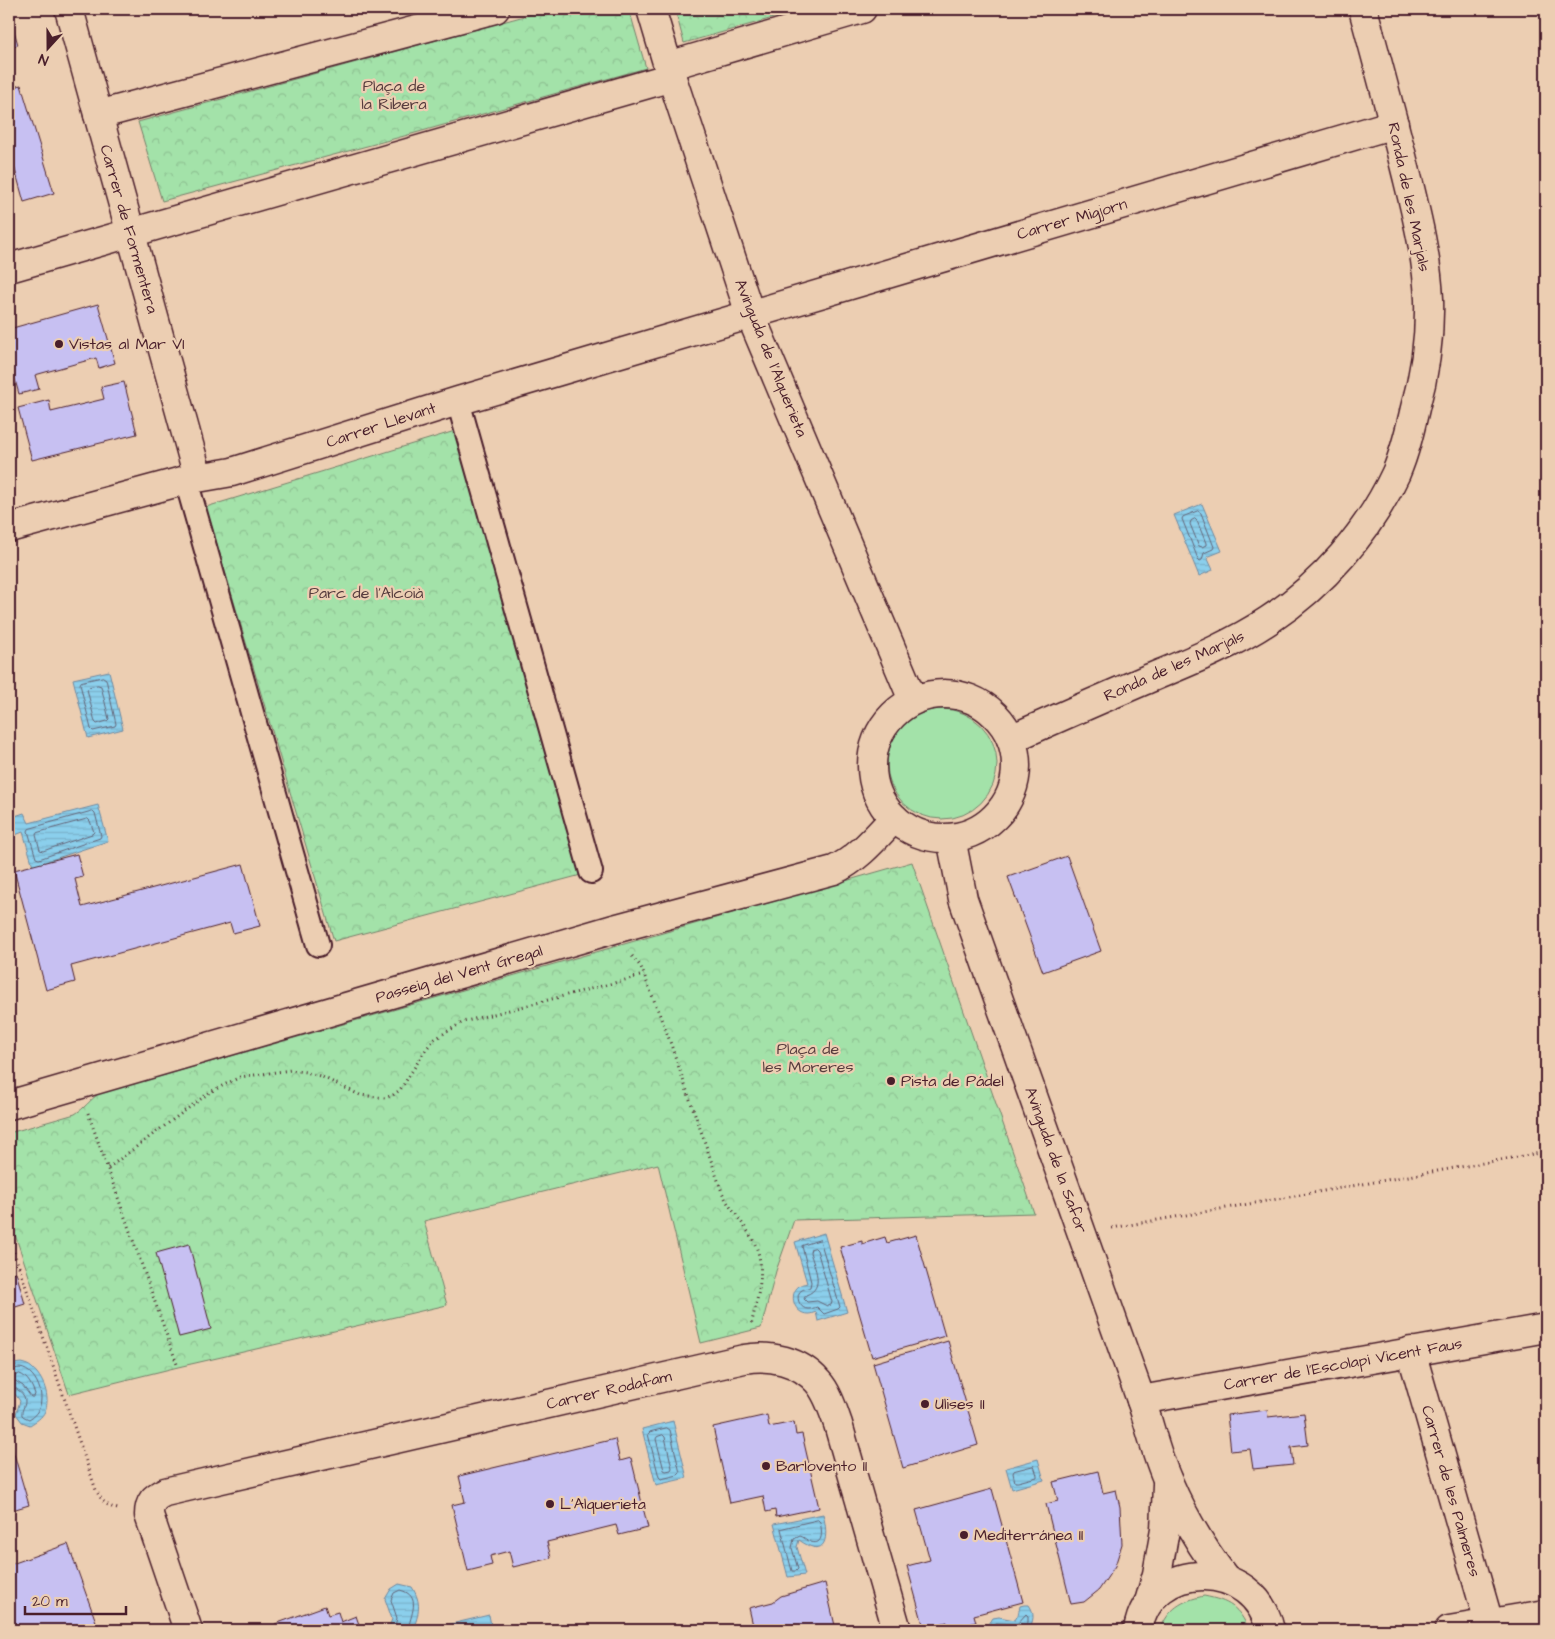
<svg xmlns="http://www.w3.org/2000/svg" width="1555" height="1639" viewBox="0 0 1555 1639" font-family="'Architects Daughter',sans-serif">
<defs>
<pattern id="forest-crowns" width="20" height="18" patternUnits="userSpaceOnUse" patternTransform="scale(1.25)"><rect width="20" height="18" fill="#a3e2a9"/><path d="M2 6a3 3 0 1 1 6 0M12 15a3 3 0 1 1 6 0" fill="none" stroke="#8ec192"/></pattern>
<pattern id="water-rules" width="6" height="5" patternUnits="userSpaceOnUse" patternTransform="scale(1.25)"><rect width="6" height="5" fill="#8bcfec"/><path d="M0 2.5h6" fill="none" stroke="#79b1cb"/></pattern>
</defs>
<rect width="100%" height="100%" fill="#ecceb2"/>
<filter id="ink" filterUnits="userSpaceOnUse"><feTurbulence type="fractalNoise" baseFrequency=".02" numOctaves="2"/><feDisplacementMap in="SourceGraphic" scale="10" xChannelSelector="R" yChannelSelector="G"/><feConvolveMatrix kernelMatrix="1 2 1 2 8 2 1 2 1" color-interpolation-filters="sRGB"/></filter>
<g filter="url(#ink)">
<!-- grass -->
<g fill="#a3e2a9" stroke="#76806a">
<circle cx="942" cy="764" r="55"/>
<path d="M1204 1596C1229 1601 1239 1607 1249 1630H1160C1169 1608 1181 1601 1204 1596Z"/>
</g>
<!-- forest -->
<g fill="url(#forest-crowns)" stroke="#76806a">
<polygon points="550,9 629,9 646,68 408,135 162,201 138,122"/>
<polygon points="675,9 805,9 684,43"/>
<polygon points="455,431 581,875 334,941 206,507"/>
<path d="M912 862 1034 1213 794 1220 776 1271 761 1328 701 1343 658 1164 424 1221 447 1305 178 1367 69 1394 9 1217V1133L75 1114C84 1109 90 1100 98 1094Z"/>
</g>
<!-- water -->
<g fill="url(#water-rules)" stroke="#71899f">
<polygon points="1202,504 1222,551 1207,557 1213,570 1199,576 1174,515"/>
<polygon points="109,671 123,729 88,738 73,679"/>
<polygon points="98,805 108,841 33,866 23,832 10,837 9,818 24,813 29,823"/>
<path d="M824 1233 847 1312 818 1321 816 1312C813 1313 811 1314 808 1314 794 1314 788 1294 799 1286 801 1284 804 1284 807 1283L795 1242Z"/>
<path d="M21 1363C25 1364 29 1365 32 1368 43 1377 51 1397 45 1411 42 1418 36 1421 30 1425L22 1422 16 1414 20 1401 15 1394 9 1390V1367L13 1364Z"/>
<polygon points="673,1421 687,1478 656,1485 642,1429"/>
<polygon points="1038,1459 1044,1480 1012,1489 1006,1468"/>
<path d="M823 1514C829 1537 827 1560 799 1540L797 1547 805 1575 788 1577 774 1524Z"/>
<path d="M399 1584 412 1587C422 1603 419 1613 413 1630H388L392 1619 385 1599 391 1589Z"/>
<path d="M1024 1605H1029C1035 1613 1034 1622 1028 1630H988L989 1624 993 1618 999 1617 1015 1620 1018 1615 1020 1606Z"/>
<polygon points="489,1615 492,1630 431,1630 430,1629"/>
</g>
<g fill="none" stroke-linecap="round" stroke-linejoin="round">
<!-- shore -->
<g stroke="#646578" stroke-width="1">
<polygon points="1198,511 1201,513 1214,547 1213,549 1204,553 1202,560 1200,561 1198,559 1182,519 1183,517"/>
<polygon points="1195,519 1197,521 1206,543 1206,545 1202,547 1199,546 1190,524 1191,521"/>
<polygon points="103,677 106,679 116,724 115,726 93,731 91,729 80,684 81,682"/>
<polygon points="98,685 101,686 109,719 107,721 97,724 95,722 87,689 89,687"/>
<polygon points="93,811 95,813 101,836 100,838 39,859 36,858 28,831 29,829"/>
<polygon points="88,819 90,821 94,832 92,834 43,851 40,850 36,835 37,833"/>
<path d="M820 1240 840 1307 838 1309 824 1314 817 1307C814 1308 811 1309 808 1309 801 1309 796 1300 799 1293 801 1289 806 1289 810 1287L811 1282 802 1246Z"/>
<path d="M815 1248 817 1250 832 1302 831 1305 827 1306 817 1301 807 1302 804 1299 806 1295C826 1288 814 1267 810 1252L811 1249Z"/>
<path d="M9 1371C13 1370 16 1368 20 1368 38 1370 52 1407 29 1419 27 1418 23 1417 22 1415 21 1411 25 1406 25 1402 26 1394 16 1387 9 1386"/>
<path d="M20 1374C28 1377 32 1386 35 1394L34 1397H31L23 1386 14 1380 15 1376Z"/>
<polygon points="667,1428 670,1430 680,1473 678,1475 661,1479 659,1477 648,1434 650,1432"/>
<polygon points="663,1435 665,1437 672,1468 671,1470 666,1471 664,1470 656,1439 657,1437"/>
<polygon points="1034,1466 1037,1475 1037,1477 1018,1482 1015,1482 1013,1473 1014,1471"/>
<path d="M818 1520 820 1522C822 1530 824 1546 811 1542 806 1540 804 1537 800 1536L794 1539 792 1548 798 1569 796 1571H792L781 1529Z"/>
<path d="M394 1630 397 1618 391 1600 394 1593 400 1590C423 1596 410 1615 408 1630"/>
<polyline points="993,1630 994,1626 996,1623 1017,1624 1026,1614 1028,1616 1028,1622 1025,1630"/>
</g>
</g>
<!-- building -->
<g fill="#c7c0f2" stroke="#4a1f2b">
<polygon points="9,12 18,45 9,47"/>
<polygon points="21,85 54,193 24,202 9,148 9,88"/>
<polygon points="98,304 115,363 99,368 96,358 35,375 39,389 19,394 9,359 9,329"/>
<polygon points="124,382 137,434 32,460 18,408 49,400 51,412 104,399 101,387"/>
<polygon points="77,854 83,877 75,879 82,907 243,864 260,926 233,933 230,923 71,966 75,982 46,990 14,870"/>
<polygon points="1067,856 1101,951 1043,972 1008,877"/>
<polygon points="916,1235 945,1336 872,1357 840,1247 862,1241 862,1244 885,1237 887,1243"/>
<polygon points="189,1244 211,1329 179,1337 156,1253"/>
<polygon points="16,1272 25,1304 9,1309 9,1274"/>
<polygon points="948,1341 978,1445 903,1468 873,1363"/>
<polygon points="1267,1410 1268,1417 1304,1413 1308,1445 1291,1447 1293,1465 1253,1469 1250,1449 1231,1451 1227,1415"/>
<polygon points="767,1415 769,1427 794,1422 796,1435 802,1434 819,1508 776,1517 775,1510 766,1512 763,1496 730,1503 713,1427"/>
<polygon points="9,1437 29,1505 9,1511"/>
<polygon points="615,1439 620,1461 631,1458 648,1528 619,1535 616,1525 547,1542 551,1558 513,1567 509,1551 490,1556 492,1565 468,1571 452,1505 465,1502 459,1476"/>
<polygon points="1098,1471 1103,1493 1116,1490 1120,1507 1122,1544 1115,1566 1099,1590 1084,1602 1071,1604 1046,1504 1058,1501 1053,1482"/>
<polygon points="992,1489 1023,1602 974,1615 976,1622 949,1630 947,1622 924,1628 907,1566 930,1560 916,1510"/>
<polygon points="68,1544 99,1630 14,1630 9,1616 9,1565"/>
<polygon points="825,1583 836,1630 754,1630 749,1608 773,1602 781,1596"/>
<polygon points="325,1606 328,1615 338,1612 341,1622 356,1616 361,1630 278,1630 275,1624"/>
</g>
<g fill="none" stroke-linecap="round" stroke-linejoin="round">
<defs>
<g id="pedestrian">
<polyline points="458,401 591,872"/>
<polyline points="186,480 318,945"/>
</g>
<g id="minor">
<polyline points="69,9 198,477"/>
<polyline points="651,9 668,66 750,314 913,700"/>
<polyline points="668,66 862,9"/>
<polyline points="98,115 495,9"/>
<polyline points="9,268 672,77"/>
<polyline points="9,528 186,480 232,472 458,401 1394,124"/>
<circle cx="944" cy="766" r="72"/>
<path d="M1011 739C1055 719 1099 700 1143 681 1186 663 1230 646 1269 620 1323 584 1368 533 1396 473 1405 452 1410 430 1415 408 1425 373 1430 336 1429 299 1427 257 1417 217 1407 176 1393 120 1378 64 1363 9"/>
<path d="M951 838 963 899 1141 1400C1150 1426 1156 1455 1168 1481 1183 1516 1202 1548 1225 1578"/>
<path d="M9 1105 614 929 834 870C858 859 876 837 894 818"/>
<polyline points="1411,1351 1491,1630"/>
<polyline points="1141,1400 1546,1328"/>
<polyline points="1149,1602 1157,1574 1165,1530 1167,1484"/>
<path d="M188 1630 149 1515C149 1502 154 1497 165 1492L744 1359C770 1354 800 1361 818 1382 828 1393 833 1410 838 1424L897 1630"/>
<path d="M1138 1630C1150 1557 1256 1559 1270 1630"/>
<polyline points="1449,1630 1546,1614"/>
</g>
</defs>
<!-- pedestrian casing -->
<use href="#pedestrian" stroke="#4a1f2b" stroke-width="26"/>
<!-- minor casing -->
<use href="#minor" stroke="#4a1f2b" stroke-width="31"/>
<!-- path -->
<g stroke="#4a1f2b" stroke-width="3" stroke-dasharray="1 4" stroke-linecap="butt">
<path d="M632 956 641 967 668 1036 722 1192C729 1208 741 1220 750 1235 769 1264 758 1294 751 1326"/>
<polyline points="88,1113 178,1367"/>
<polyline points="108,1168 210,1092 240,1077 291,1070 306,1072 320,1076 360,1095 385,1098 393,1095 400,1090 427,1048 435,1039 463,1022 644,975"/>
<polyline points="1112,1228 1546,1152"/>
<path d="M9 1238 96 1490C102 1501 106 1506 118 1509"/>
</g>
<!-- pedestrian -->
<use href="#pedestrian" stroke="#ecceb2" stroke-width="22"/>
<!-- minor -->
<use href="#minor" stroke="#ecceb2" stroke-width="28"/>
</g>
</g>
<!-- markers -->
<g fill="#4a1f2b" stroke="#ecceb2" stroke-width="2">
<circle cx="59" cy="344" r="5"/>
<circle cx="891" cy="1081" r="5"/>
<circle cx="925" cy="1404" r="5"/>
<circle cx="766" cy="1466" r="5"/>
<circle cx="550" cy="1504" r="5"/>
<circle cx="964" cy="1535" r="5"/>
</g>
<g text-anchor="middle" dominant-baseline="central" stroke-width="4.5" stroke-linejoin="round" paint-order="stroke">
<!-- park labels -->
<g font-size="16" fill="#573c3e" stroke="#ecceb2">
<text x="394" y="86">Plaça de<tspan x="394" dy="18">la Ribera</tspan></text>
<text x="366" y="593">Parc de l'Alcoià</text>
<text x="808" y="1049">Plaça de<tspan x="808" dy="18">les Moreres</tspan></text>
</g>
<!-- street labels -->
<g font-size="16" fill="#4a1f2b" stroke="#ecceb2">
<text transform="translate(1409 197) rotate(78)">Ronda de les Marjals</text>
<text transform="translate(1072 219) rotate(-16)">Carrer Migjorn</text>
<text transform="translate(129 229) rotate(74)">Carrer de Formentera</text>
<text transform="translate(771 358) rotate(68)">Avinguda de l’Alquerieta</text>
<text transform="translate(381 425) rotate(-18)">Carrer Llevant</text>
<text transform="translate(1174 666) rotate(-24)">Ronda de les Marjals</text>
<text transform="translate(459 974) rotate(-16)">Passeig del Vent Gregal</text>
<text transform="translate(1056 1160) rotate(70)">Avinguda de la Safor</text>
<text transform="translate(1343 1364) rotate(-10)">Carrer de l'Escolapi Vicent Faus</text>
<text transform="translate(609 1390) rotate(-13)">Carrer Rodafam</text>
<text transform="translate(1451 1491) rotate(74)">Carrer de les Palmeres</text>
</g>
<!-- poi labels -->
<g font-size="16" fill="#4a1f2b" stroke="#ecceb2" text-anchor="start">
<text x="69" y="344">Vistas al Mar VI</text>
<text x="901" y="1081">Pista de Pádel</text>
<text x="935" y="1404">Ulises II</text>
<text x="776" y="1466">Barlovento II</text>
<text x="560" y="1504">L'Alquerieta</text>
<text x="974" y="1535">Mediterránea II</text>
</g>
</g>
<!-- margin -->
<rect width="1555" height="1639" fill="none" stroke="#ecceb2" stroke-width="30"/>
<rect x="15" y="15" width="1525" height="1609" fill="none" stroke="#4a1f2b" stroke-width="2" filter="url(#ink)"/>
<!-- north arrow -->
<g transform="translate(48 48) rotate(201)" stroke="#ecceb2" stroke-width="4" paint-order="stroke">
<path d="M0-4L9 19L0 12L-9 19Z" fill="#4a1f2b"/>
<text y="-8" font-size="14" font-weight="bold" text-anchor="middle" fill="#4a1f2b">N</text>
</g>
<!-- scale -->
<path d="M25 1606v8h101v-8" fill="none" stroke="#4a1f2b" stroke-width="2.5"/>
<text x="32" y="1606" font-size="15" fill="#4a1f2b" stroke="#ecceb2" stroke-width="4" paint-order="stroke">20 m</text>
</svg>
